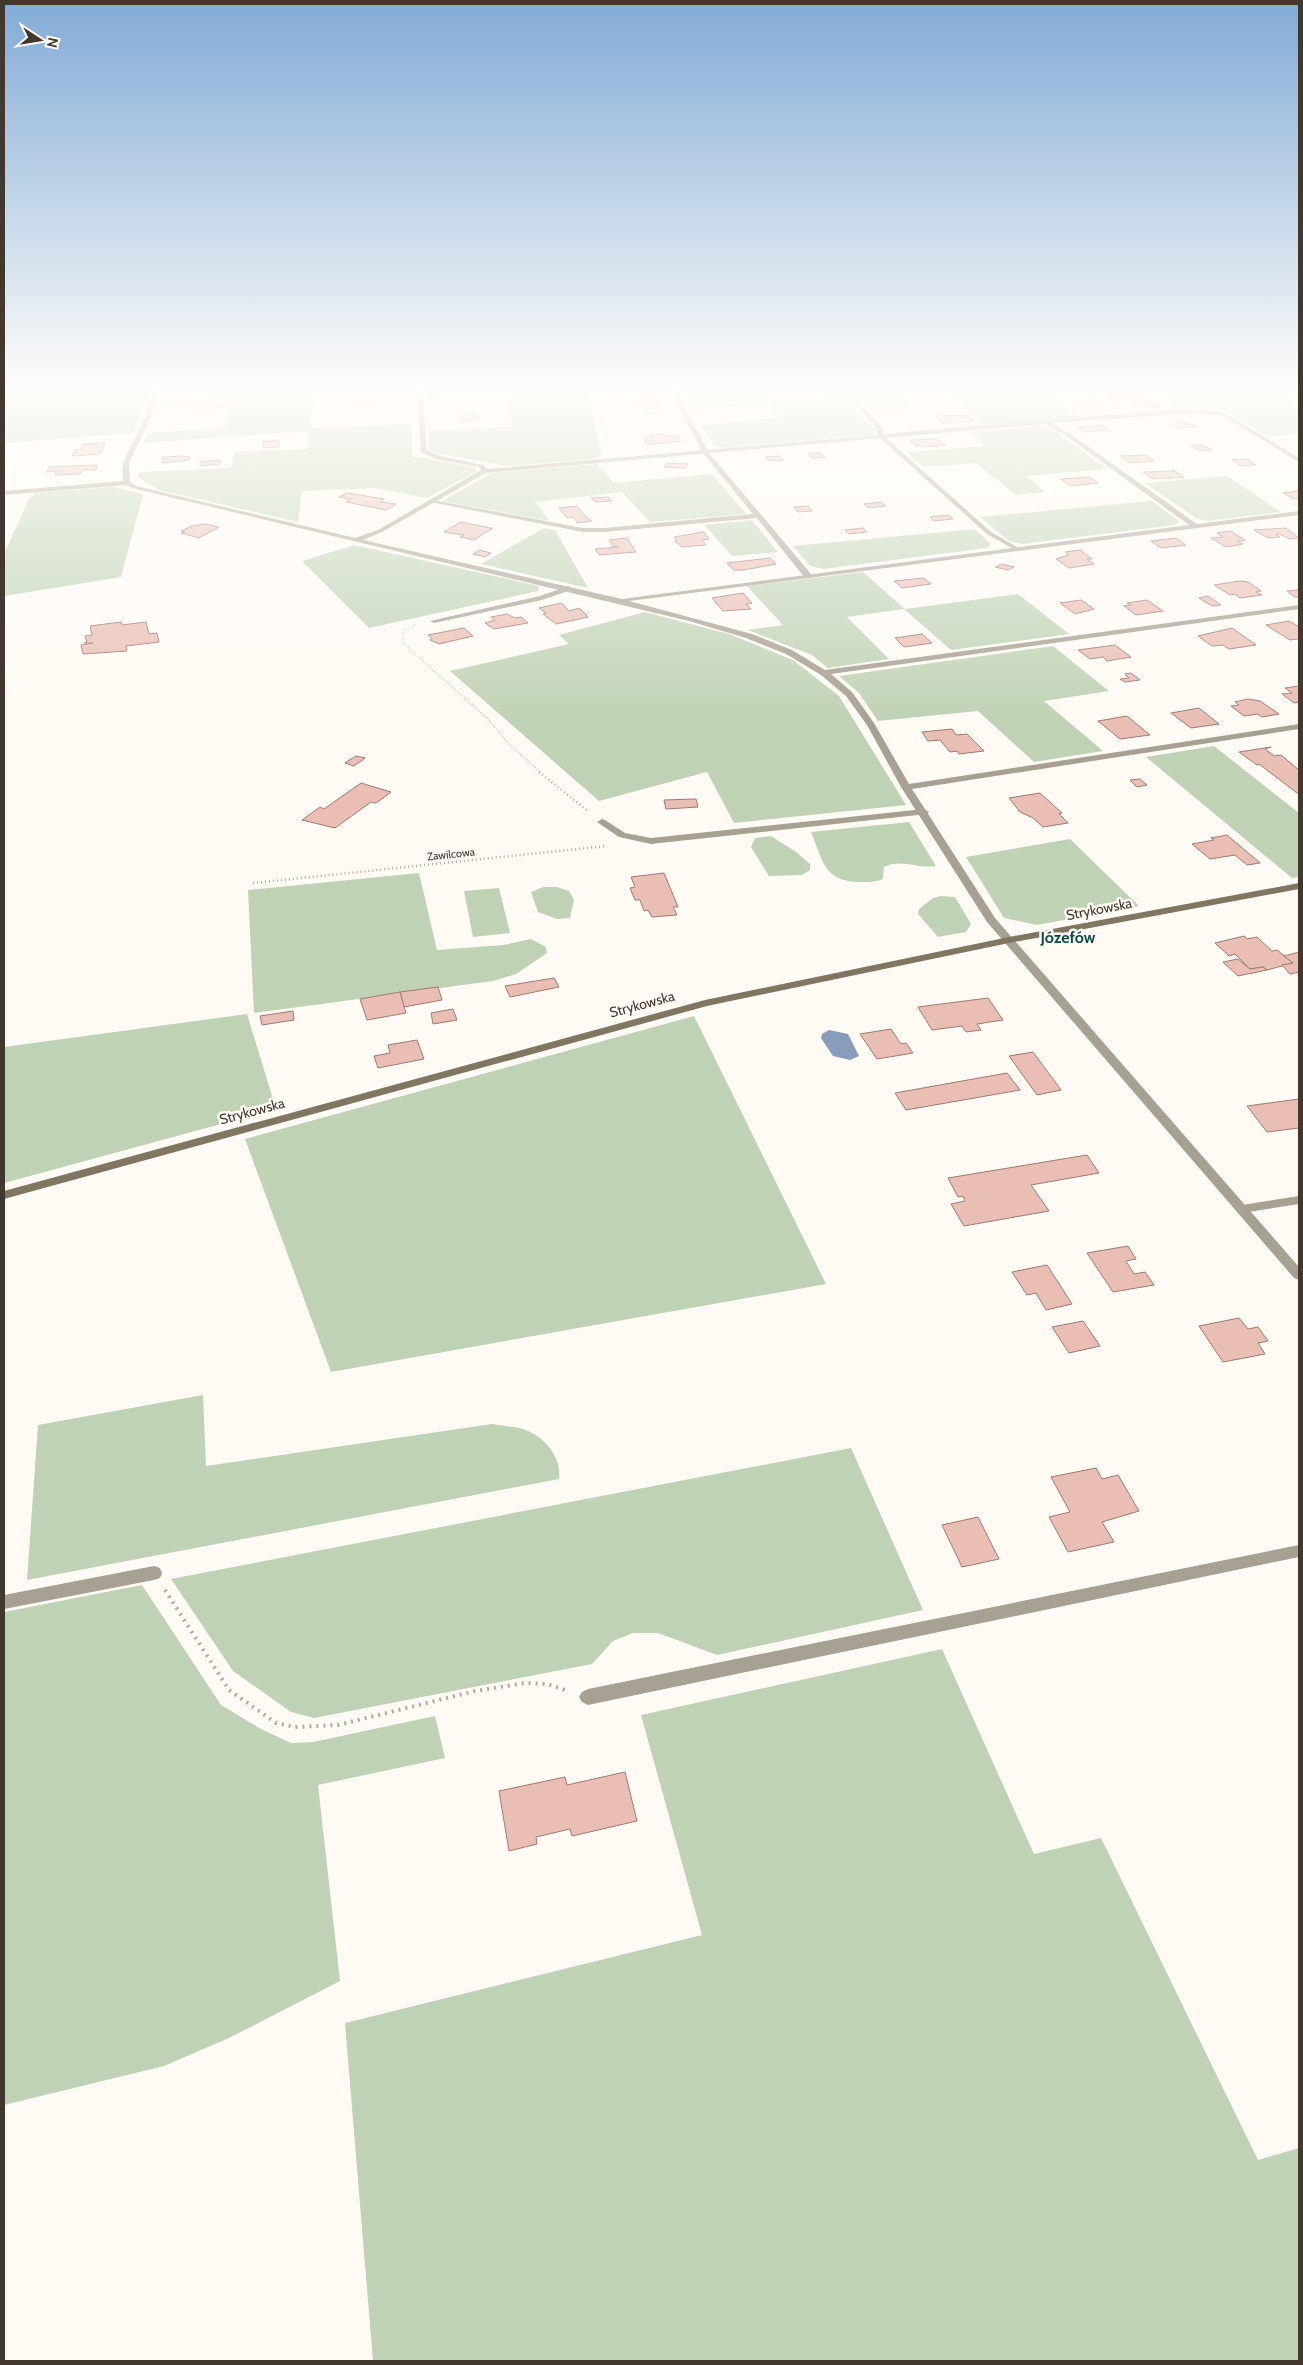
<svg xmlns="http://www.w3.org/2000/svg" width="1303" height="2365" viewBox="0 0 1303 2365" font-family="Cabin,sans-serif">
<rect width="100%" height="100%" fill="#fffaf4"/>
<!-- green -->
<g fill="#c0d2b5">
<polygon points="24,390 150,390 133,433 4,443 4,392"/>
<polygon points="262,390 314,392 310,428 412,424 412,456 474,467 477,471 427,498 374,488 302,491 298,522 159,490 138,477 139,472 231,468 235,452 307,449 309,431 144,443 148,433 226,427 233,400 160,405 161,402 232,397 236,394"/>
<polygon points="428,390 586,390 602,455 594,459 507,466 429,452 429,430 512,427 507,396 428,398"/>
<polygon points="680,390 760,390 769,402 844,398 876,432 871,435 723,448 714,446 702,426 780,417 771,405 691,409"/>
<polygon points="947,390 1040,390 1081,417 984,425"/>
<polygon points="1053,390 1087,390 1099,398 1072,397"/>
<polygon points="1151,390 1271,390 1299,406 1299,434 1268,437 1220,408 1183,409"/>
<polygon points="902,395 915,408 873,411 860,398"/>
<polygon points="1038,426 1050,428 1107,469 1025,476 1045,492 1016,495 976,463 924,467 906,452 985,446 970,432"/>
<polygon points="597,464 614,483 712,474 746,514 650,522 622,492 535,502 550,521 442,501 492,473"/>
<polygon points="1227,476 1281,512 1208,521 1196,518 1145,483"/>
<polygon points="112,487 143,494 121,577 4,596 4,554 29,499 36,493"/>
<polygon points="1152,501 1179,521 1175,525 1022,544 1009,541 980,517"/>
<polygon points="752,520 778,552 732,556 704,525"/>
<polygon points="544,528 555,530 588,588 481,564"/>
<polygon points="975,529 991,544 987,548 823,569 810,566 793,546"/>
<polygon points="354,545 539,586 538,591 369,628 302,561"/>
<polygon points="863,572 905,609 1018,594 1069,634 951,650 904,609 847,617 889,659 828,668 812,655 748,630 783,625 747,586"/>
<polygon points="645,612 729,634 793,660 839,696 906,805 734,823 707,772 599,801 450,671 569,644 559,635"/>
<polygon points="1053,646 1109,691 1044,701 1103,751 1034,762 978,711 878,721 859,693 839,676"/>
<polygon points="1214,746 1299,813 1299,877 1292,878 1146,757"/>
<path d="M909 822 936 866C917 869 901 858 884 867L883 879C876 882 868 882 860 882 824 882 823 861 811 832Z"/>
<polygon points="771,836 796,852 810,864 810,870 802,875 769,876 751,847 755,838"/>
<polygon points="1070,839 1139,906 1037,925 1004,918 966,857"/>
<polygon points="419,873 437,950 504,945 531,939 546,947 547,953 516,974 493,981 254,1013 248,890"/>
<polygon points="543,887 557,887 569,891 574,900 570,918 557,919 538,912 531,892"/>
<polygon points="499,888 510,933 473,937 464,891"/>
<polygon points="941,896 955,897 971,924 966,932 938,937 918,914 919,909 933,898"/>
<polygon points="247,1014 276,1109 4,1183 4,1047"/>
<polygon points="694,1016 826,1284 331,1372 245,1139"/>
<path d="M203 1395 206 1466 492 1424C501 1426 511 1426 520 1428 542 1434 562 1455 559 1479L27 1580 38 1425Z"/>
<polygon points="851,1448 923,1610 717,1655 658,1633 633,1633 613,1641 592,1664 314,1718 291,1712 233,1671 171,1579"/>
<polygon points="142,1585 221,1705 261,1729 291,1743 313,1742 435,1716 445,1758 318,1785 340,1981 229,2038 164,2066 4,2105 4,1612"/>
<polygon points="942,1649 1034,1854 1101,1838 1258,2160 1299,2148 1299,2361 373,2361 345,2023 702,1935 641,1715"/>
</g>
<!-- water -->
<polygon fill="#879dbb" points="829,1030 848,1034 859,1056 850,1060 833,1056 821,1038 822,1034"/>
<!-- building -->
<g fill="#e9bfb5" stroke="#9e7a71">
<polygon points="631,390 649,390 651,393 633,394"/>
<polygon points="1131,393 1148,401 1135,402 1129,399 1115,401 1107,395"/>
<polygon points="654,399 661,404 657,404 659,408 643,409 642,407 636,407 634,402 639,402 638,400"/>
<polygon points="358,400 369,400 368,406 357,406"/>
<polygon points="1148,401 1153,402 1160,407 1146,408 1135,402"/>
<polygon points="1096,403 1103,408 1082,409 1075,405"/>
<polygon points="226,404 226,407 195,409 195,406"/>
<polygon points="477,414 477,421 461,421 461,415"/>
<polygon points="968,415 974,421 942,423 935,416"/>
<polygon points="1180,422 1193,425 1196,427 1179,428 1174,424"/>
<polygon points="1101,425 1108,430 1084,432 1078,427"/>
<polygon points="663,434 665,436 678,435 681,441 647,445 644,440 645,438 652,437 651,435"/>
<polygon points="937,439 946,445 925,447 916,446 910,440"/>
<polygon points="264,441 279,441 279,447 263,448"/>
<polygon points="105,443 100,454 72,456 75,450 81,449 83,444"/>
<polygon points="1201,445 1207,447 1212,450 1199,451 1191,446"/>
<polygon points="808,453 820,453 825,457 812,458"/>
<polygon points="1146,455 1154,461 1130,463 1120,456"/>
<polygon points="182,456 190,457 189,460 162,463 163,457"/>
<polygon points="779,456 783,460 769,461 765,457"/>
<polygon points="1247,459 1256,465 1242,466 1232,460"/>
<polygon points="220,460 220,464 200,466 200,462"/>
<polygon points="667,463 688,464 685,468 664,467"/>
<polygon points="97,465 96,470 82,470 80,474 55,475 57,471 47,472 49,467"/>
<polygon points="1172,469 1184,477 1153,479 1143,472 1174,471"/>
<polygon points="1089,477 1098,483 1070,486 1061,479"/>
<polygon points="1299,491 1299,499 1294,499 1283,493"/>
<polygon points="347,493 384,499 380,502 396,504 386,510 346,502 351,499 339,497"/>
<polygon points="608,497 612,501 595,502 591,498"/>
<polygon points="881,502 886,506 869,508 864,504"/>
<polygon points="577,506 585,516 592,521 578,523 573,517 567,518 559,508"/>
<polygon points="808,506 812,511 798,512 794,507"/>
<polygon points="949,515 953,519 934,521 930,517"/>
<polygon points="461,522 490,528 493,528 474,540 460,537 464,535 444,532"/>
<polygon points="206,524 219,527 199,538 181,533 185,532 181,531 192,526"/>
<polygon points="863,528 867,532 849,534 845,530"/>
<polygon points="1286,528 1299,538 1289,539 1280,534 1276,534 1280,537 1268,538 1254,530"/>
<polygon points="1230,531 1245,540 1237,541 1243,544 1226,547 1211,538 1223,537 1217,533"/>
<polygon points="704,532 709,539 702,540 706,545 682,547 675,541 677,540 674,537"/>
<polygon points="627,538 636,552 599,555 595,549 619,547 613,546 609,540"/>
<polygon points="1176,538 1186,545 1161,548 1151,541"/>
<polygon points="480,550 491,553 485,557 473,554"/>
<polygon points="1080,550 1092,559 1087,559 1094,564 1069,568 1056,559 1069,555 1065,552"/>
<polygon points="770,558 776,564 744,570 734,570 727,563"/>
<polygon points="1002,564 1014,567 1008,570 995,567"/>
<polygon points="923,578 931,584 902,588 894,581"/>
<polygon points="1240,581 1248,582 1261,591 1256,592 1262,595 1240,598 1235,594 1230,595 1214,585"/>
<polygon points="1299,590 1299,597 1295,597 1287,591"/>
<polygon points="743,593 752,603 746,604 751,609 723,611 712,598"/>
<polygon points="1208,596 1221,605 1212,606 1199,598"/>
<polygon points="1081,600 1094,609 1075,614 1060,603"/>
<polygon points="1147,600 1163,611 1136,615 1124,606 1131,605 1127,603"/>
<polygon points="561,603 569,611 579,608 588,617 556,624 543,614 546,613 539,608"/>
<polygon points="507,614 515,618 521,617 528,623 494,629 485,623 495,620 491,617"/>
<polygon points="1289,621 1299,627 1299,639 1290,640 1266,625"/>
<polygon points="121,622 122,625 146,622 149,634 157,633 159,642 126,646 127,651 83,654 81,645 93,643 84,643 87,642 85,636 92,635 90,626"/>
<polygon points="464,628 473,636 439,644 430,640 432,638 428,635"/>
<polygon points="1232,628 1256,645 1229,649 1223,645 1212,646 1198,636"/>
<polygon points="922,634 932,643 904,647 895,638"/>
<polygon points="1115,645 1131,657 1107,661 1103,657 1090,659 1078,650"/>
<polygon points="1131,673 1140,680 1125,682 1120,679 1129,678 1125,674"/>
<polygon points="1299,686 1299,702 1294,703 1282,694 1292,693 1285,688"/>
<polygon points="1248,699 1260,701 1279,714 1262,717 1258,714 1244,716 1231,706 1239,705 1235,702"/>
<polygon points="1199,708 1219,724 1191,728 1171,713"/>
<polygon points="1127,716 1150,735 1120,739 1098,721"/>
<polygon points="952,729 956,735 967,734 984,751 959,754 957,751 950,752 940,740 928,741 922,732"/>
<polygon points="1271,747 1265,749 1274,756 1281,755 1299,770 1299,793 1297,793 1259,764 1257,765 1239,752"/>
<polygon points="356,756 365,758 354,766 345,763"/>
<polygon points="1140,779 1147,785 1137,787 1130,780"/>
<polygon points="361,783 391,792 376,803 371,802 335,828 302,820 320,807 324,809"/>
<polygon points="1040,793 1062,813 1059,814 1068,823 1043,827 1033,818 1020,812 1009,798"/>
<polygon points="696,799 698,807 666,809 664,800"/>
<polygon points="1227,835 1260,863 1247,865 1235,855 1210,859 1192,844 1214,840 1211,838"/>
<polygon points="664,873 678,907 673,907 677,915 652,917 648,910 644,911 640,900 635,900 630,888 635,887 631,877"/>
<polygon points="1244,936 1247,939 1257,937 1272,951 1277,950 1293,963 1267,970 1263,967 1250,969 1235,954 1229,956 1215,943"/>
<polygon points="1299,952 1299,972 1290,974 1282,965 1293,963 1284,956"/>
<polygon points="1238,959 1250,969 1263,967 1267,970 1238,976 1223,962"/>
<polygon points="554,978 559,987 510,997 505,986"/>
<polygon points="438,987 442,1000 404,1007 400,992"/>
<polygon points="400,992 406,1013 367,1020 360,999"/>
<polygon points="988,998 1003,1020 977,1024 981,1030 966,1032 962,1026 932,1030 918,1007"/>
<polygon points="453,1009 457,1020 433,1024 431,1013"/>
<polygon points="293,1011 294,1020 262,1025 260,1016"/>
<polygon points="891,1029 901,1044 906,1043 913,1053 877,1059 860,1034"/>
<polygon points="417,1040 424,1059 378,1068 374,1056 390,1053 388,1045"/>
<polygon points="1033,1052 1061,1090 1037,1095 1009,1056"/>
<polygon points="1007,1073 1020,1090 906,1110 895,1093"/>
<polygon points="1299,1099 1299,1128 1267,1132 1247,1106"/>
<polygon points="1087,1155 1099,1173 1031,1185 1049,1211 964,1226 951,1204 965,1201 963,1196 958,1197 948,1178"/>
<polygon points="1128,1246 1136,1259 1126,1261 1134,1274 1145,1272 1154,1285 1113,1292 1087,1253"/>
<polygon points="1047,1265 1072,1304 1046,1310 1036,1293 1027,1295 1012,1272"/>
<polygon points="1239,1318 1248,1329 1258,1327 1268,1341 1258,1343 1265,1354 1223,1362 1199,1326"/>
<polygon points="1083,1321 1100,1346 1069,1353 1052,1327"/>
<polygon points="1096,1468 1102,1479 1118,1475 1139,1511 1102,1522 1114,1542 1068,1552 1049,1517 1070,1512 1051,1477"/>
<polygon points="978,1517 999,1559 962,1567 942,1525"/>
<polygon points="625,1772 637,1821 572,1836 570,1829 536,1837 537,1844 509,1851 499,1791 565,1777 567,1785"/>
</g>
<g fill="none" stroke-linecap="round" stroke-linejoin="round">
<!-- path-far2 -->
<g stroke="#b0a9a1" stroke-width="2" stroke-dasharray="0.5 2" stroke-linecap="butt">
<polyline points="594,390 608,445"/>
<polyline points="416,625 405,630 402,637 405,645 486,717 509,744 541,773"/>
</g>
<!-- path-far1 -->
<g stroke="#b0a9a1" stroke-width="2.5" stroke-dasharray="1 3" stroke-linecap="butt">
<polyline points="539,772 588,811"/>
<polyline points="253,883 606,846"/>
</g>
<!-- path -->
<polyline stroke="#b0a9a1" stroke-width="4" stroke-dasharray="2 5" stroke-linecap="butt" points="165,1590 229,1690 276,1723 295,1727 338,1725 475,1691 525,1683 547,1684 568,1691"/>
<!-- lane -->
<g fill="#a8a193" fill-rule="evenodd">
<polygon points="670,390 676,390 709,453 811,574 811,578 805,578 757,518 604,532 583,532 430,502 433,500 583,528 604,528 753,514 703,453"/>
<polygon points="881,437 885,437 991,532 1019,548 1019,550 1015,550 987,534 881,439"/>
<polygon points="568,586 572,588 571,590 542,600 434,623 430,621 540,596"/>
<polygon points="924,809 929,812 927,814 651,844 619,837 597,822 602,819 605,820 625,833 651,838"/>
<polygon points="1299,1196 1299,1204 1242,1213 1236,1209 1242,1205"/>
<polygon points="1299,1545 1299,1557 588,1705 582,1702 579,1697 582,1692 588,1689"/>
<polygon points="154,1566 160,1568 162,1573 160,1578 154,1580 4,1609 4,1595"/>
</g>
<!-- street -->
<path fill="#a8a193" fill-rule="evenodd" d="M155 390H161L151 417 129 463 130 482 136 486 355 538 378 530 481 470 479 467 436 459 421 452 417 390H423L426 450 440 456 483 465 487 469 879 435 875 427 843 390H849L880 425 884 434C964 427 1044 419 1124 414 1158 412 1194 405 1227 414L1299 458V462L1297 461 1223 416 1195 413 1052 423 1069 433 1197 524 1299 511V515L629 601 752 634 792 650 825 670 1299 605V609L831 674 852 692 874 723 909 784 1299 724V729L912 789 995 918 1299 1267V1280L1294 1278 987 922 901 787 867 725 846 696 821 675 786 654 746 638 689 621 132 488 126 485 4 495V491L123 481V463L145 417ZM1044 424 1065 435 1189 525 622 599 363 540 382 532 486 473 880 438 883 440 886 438Z"/>
<!-- secondary -->
<polygon fill="#807662" fill-rule="evenodd" points="1299,883 1299,889 1009,943 707,1006 4,1199 4,1191 705,1000 1009,937"/>
</g>
<!-- sky -->
<linearGradient id="sky" x2="0" y2="1"><stop stop-color="#81abd6"/><stop offset="0.54" stop-color="#fffdfa"/><stop offset="1" stop-color="#fffdfa" stop-opacity="0"/></linearGradient>
<rect width="1303" height="721" fill="url(#sky)"/>
<g text-anchor="middle" dominant-baseline="central" stroke-width="5" stroke-linejoin="round" paint-order="stroke">
<!-- far-street labels -->
<g font-size="11" fill="#42382d" stroke="#fffaf4">
<text transform="translate(451 854) rotate(-6)">Zawilcowa</text>
</g>
<!-- street labels -->
<g font-size="14" fill="#42382d" stroke="#fffaf4">
<text transform="translate(1099 909) rotate(-11)">Strykowska</text>
<text transform="translate(642 1004) rotate(-15)">Strykowska</text>
<text transform="translate(252 1111) rotate(-15)">Strykowska</text>
</g>
<!-- quarter labels -->
<g font-size="16" font-weight="bold" fill="#0c4a44" stroke="#fffaf4">
<text x="1068" y="937">Józefów</text>
</g>
</g>
<!-- border -->
<rect width="1303" height="2365" fill="none" stroke="#42382d" stroke-width="10"/>
<!-- north arrow -->
<g transform="translate(40 40) rotate(102)" stroke="#fffaf4" stroke-width="4" paint-order="stroke">
<path d="M0-4L9 19L0 12L-9 19Z" fill="#42382d"/>
<text y="-8" font-size="14" font-weight="bold" text-anchor="middle" fill="#42382d">N</text>
</g>
</svg>
